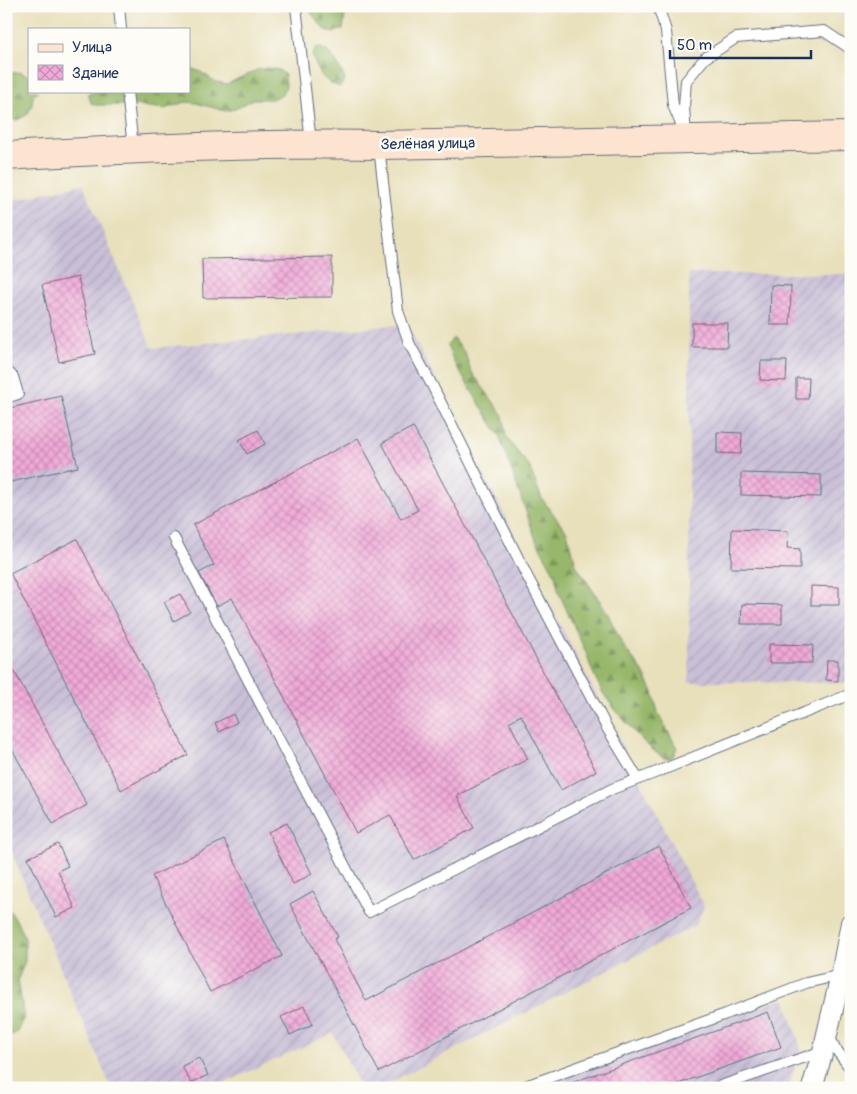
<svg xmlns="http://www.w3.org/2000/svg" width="857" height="1094" viewBox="0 0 857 1094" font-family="Pangolin,sans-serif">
<defs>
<pattern id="industrial-furrows" width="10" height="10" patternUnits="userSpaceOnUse" patternTransform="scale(1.25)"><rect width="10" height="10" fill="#c9bfd7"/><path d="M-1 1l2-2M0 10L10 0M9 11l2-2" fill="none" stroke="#aca4bb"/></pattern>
<pattern id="forest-firs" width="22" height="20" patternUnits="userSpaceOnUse" patternTransform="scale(1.25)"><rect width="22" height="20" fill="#97b76a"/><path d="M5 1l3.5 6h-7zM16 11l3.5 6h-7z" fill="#7a955a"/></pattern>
<pattern id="building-cross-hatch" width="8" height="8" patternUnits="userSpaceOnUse" patternTransform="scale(1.25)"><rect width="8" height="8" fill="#f2a9d8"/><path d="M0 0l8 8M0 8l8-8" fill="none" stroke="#c38ab2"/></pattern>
</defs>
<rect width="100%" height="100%" fill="#fdfcf7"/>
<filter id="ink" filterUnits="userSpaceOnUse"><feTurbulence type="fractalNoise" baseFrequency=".02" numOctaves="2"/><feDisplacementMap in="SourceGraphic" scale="10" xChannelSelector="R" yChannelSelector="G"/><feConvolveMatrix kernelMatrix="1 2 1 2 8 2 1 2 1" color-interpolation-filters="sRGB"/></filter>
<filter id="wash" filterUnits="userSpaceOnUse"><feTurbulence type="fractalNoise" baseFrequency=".0096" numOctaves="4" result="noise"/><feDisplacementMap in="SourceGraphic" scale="20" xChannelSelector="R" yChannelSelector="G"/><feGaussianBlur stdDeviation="1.12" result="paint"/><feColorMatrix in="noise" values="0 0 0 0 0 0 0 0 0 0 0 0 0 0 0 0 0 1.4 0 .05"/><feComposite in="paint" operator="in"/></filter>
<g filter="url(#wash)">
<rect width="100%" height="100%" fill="#e8e0bb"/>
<!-- industrial -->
<g fill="url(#industrial-furrows)">
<polygon points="83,184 152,348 407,324 704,906 696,925 379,1088 361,1088 333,1033 213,1088 111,1088 6,839 6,806 14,802 6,785 6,202"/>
<polygon points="689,274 851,274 851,683 689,682"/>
<polygon points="785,998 801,1048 788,1088 520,1088"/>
</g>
<!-- forest -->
<g fill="url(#forest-firs)" stroke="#597364">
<polygon points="306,6 344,6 345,15 343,29 333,33 323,28"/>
<path d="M317 47C319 48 322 48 325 50 333 54 342 71 345 80L340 87C320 80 320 73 312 56Z"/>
<polygon points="189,68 199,71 216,82 227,84 257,70 267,68 279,70 285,75 286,86 281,95 272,99 253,99 235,109 225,111 196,103 185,102 164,109 134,105 95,105 91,103 88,94 99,91 189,91"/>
<polygon points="20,72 29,76 29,91 38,91 33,96 32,105 27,115 17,120 6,119 6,78 11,73"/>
<path d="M453 338 465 353 471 371 497 407 503 416 506 436 511 444 529 466 542 499 567 532 576 565 607 612 622 644 643 672 653 692 658 713 677 748 672 758C670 758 667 758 665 758 651 754 609 704 602 691 596 680 590 667 587 655L559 593 555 574 536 540 499 435 456 366 447 346Z"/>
<polygon points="6,906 15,918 25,938 25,961 18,979 24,1018 16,1033 6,1037"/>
</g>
<g id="blocks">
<!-- building -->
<g fill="url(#building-cross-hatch)">
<polygon points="332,257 332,297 203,298 202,259"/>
<polygon points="78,277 95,354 59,362 42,285"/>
<polygon points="771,285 791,286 790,325 770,325"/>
<polygon points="692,323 728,323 727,347 692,347"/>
<polygon points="761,361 787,361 786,381 760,380"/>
<polygon points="796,378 809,378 808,399 796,399"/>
<polygon points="61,396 78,467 6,483 6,409"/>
<polygon points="413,427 596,771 561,790 521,715 509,722 528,759 457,796 474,828 414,860 390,815 356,833 232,598 217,606 199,573 214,565 193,525 358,438 401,519 418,510 382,443"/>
<polygon points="258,430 265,444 247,454 239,440"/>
<polygon points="717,432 742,433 741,454 717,453"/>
<polygon points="741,473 821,475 821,497 741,495"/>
<polygon points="732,529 788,531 787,548 800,549 800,569 731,568"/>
<polygon points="77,539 188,755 121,790 10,573"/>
<polygon points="811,586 839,587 839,605 811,605"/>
<polygon points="180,594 190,612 174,621 164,602"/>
<polygon points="742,604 782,605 782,624 741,624"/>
<polygon points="769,644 813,645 812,663 769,663"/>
<polygon points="6,656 87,805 53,824 6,738"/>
<polygon points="827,660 838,660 838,681 826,680"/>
<polygon points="233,714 237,722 219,732 215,723"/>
<polygon points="287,823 312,874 293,884 268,832"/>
<polygon points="224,840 282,956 210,992 152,876"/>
<polygon points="58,844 68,866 58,871 75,908 56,917 28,858"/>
<polygon points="659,846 691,908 379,1072 290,904 313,891 338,937 334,939 366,1001"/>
<polygon points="304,1006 313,1024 290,1035 281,1017"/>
<polygon points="768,1012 781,1047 667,1088 557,1088"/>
<polygon points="199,1058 208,1075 191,1083 182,1066"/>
<polygon points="743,1082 745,1088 728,1088"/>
</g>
</g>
</g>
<g filter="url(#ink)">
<use href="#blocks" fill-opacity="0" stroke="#636d7f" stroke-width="1"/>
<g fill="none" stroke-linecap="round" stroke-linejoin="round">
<defs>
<g id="lane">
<polyline points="119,6 121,29"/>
<polyline points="296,6 311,143"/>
<polyline points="658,6 666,31 673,105 683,129"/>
<polyline points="127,91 133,148"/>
<polyline points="686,138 684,106 686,81 705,58 736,38 824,31 851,49"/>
<polyline points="379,147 398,311 410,345 433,387 527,576 607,728 638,779"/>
<polyline points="6,370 13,377 18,394 6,398"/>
<polyline points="174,538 369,912 612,789 652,774 851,694"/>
<polyline points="828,1034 835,1048 851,1069"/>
<polyline points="520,1088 726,1014 806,983 841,975"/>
<polyline points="715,1088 823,1051"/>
</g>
<polyline id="street" points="812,1088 823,1051 841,975 851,923"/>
<path id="secondary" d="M6 156C130 149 255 143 379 145L851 136"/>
</defs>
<!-- lane casing -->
<use href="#lane" stroke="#636d7f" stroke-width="12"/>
<!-- street casing -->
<use href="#street" stroke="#636d7f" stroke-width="22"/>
<!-- secondary casing -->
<use href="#secondary" stroke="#636d7f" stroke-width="30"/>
<!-- lane -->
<use href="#lane" stroke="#fff" stroke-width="10"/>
<!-- street -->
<use href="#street" stroke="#fff" stroke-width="20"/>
<!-- secondary -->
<use href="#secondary" stroke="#fde4d0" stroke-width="28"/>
</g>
</g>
<g text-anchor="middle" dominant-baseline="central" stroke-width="5" stroke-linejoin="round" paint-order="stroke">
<!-- street labels -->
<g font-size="15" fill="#1b2f5e" stroke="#fdfcf7">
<text transform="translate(428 144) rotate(-1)">Зелёная улица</text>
</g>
</g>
<!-- margin -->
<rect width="857" height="1094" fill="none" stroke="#fdfcf7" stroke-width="25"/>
<!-- legend -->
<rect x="28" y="28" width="162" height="65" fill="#fdfcf7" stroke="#a3aaba"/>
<rect x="38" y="44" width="25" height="8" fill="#fde4d0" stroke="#a3aaba"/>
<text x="72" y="52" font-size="15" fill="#1b2f5e">Улица</text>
<rect x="38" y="65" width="25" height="15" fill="url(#building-cross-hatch)" stroke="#a3aaba"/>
<text x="72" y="78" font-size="15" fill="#1b2f5e">Здание</text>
<!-- scale -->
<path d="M670 50v8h141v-8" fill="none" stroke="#1b2f5e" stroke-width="2.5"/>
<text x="677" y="50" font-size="15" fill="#1b2f5e" stroke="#fdfcf7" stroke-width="4" paint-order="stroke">50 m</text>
</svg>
